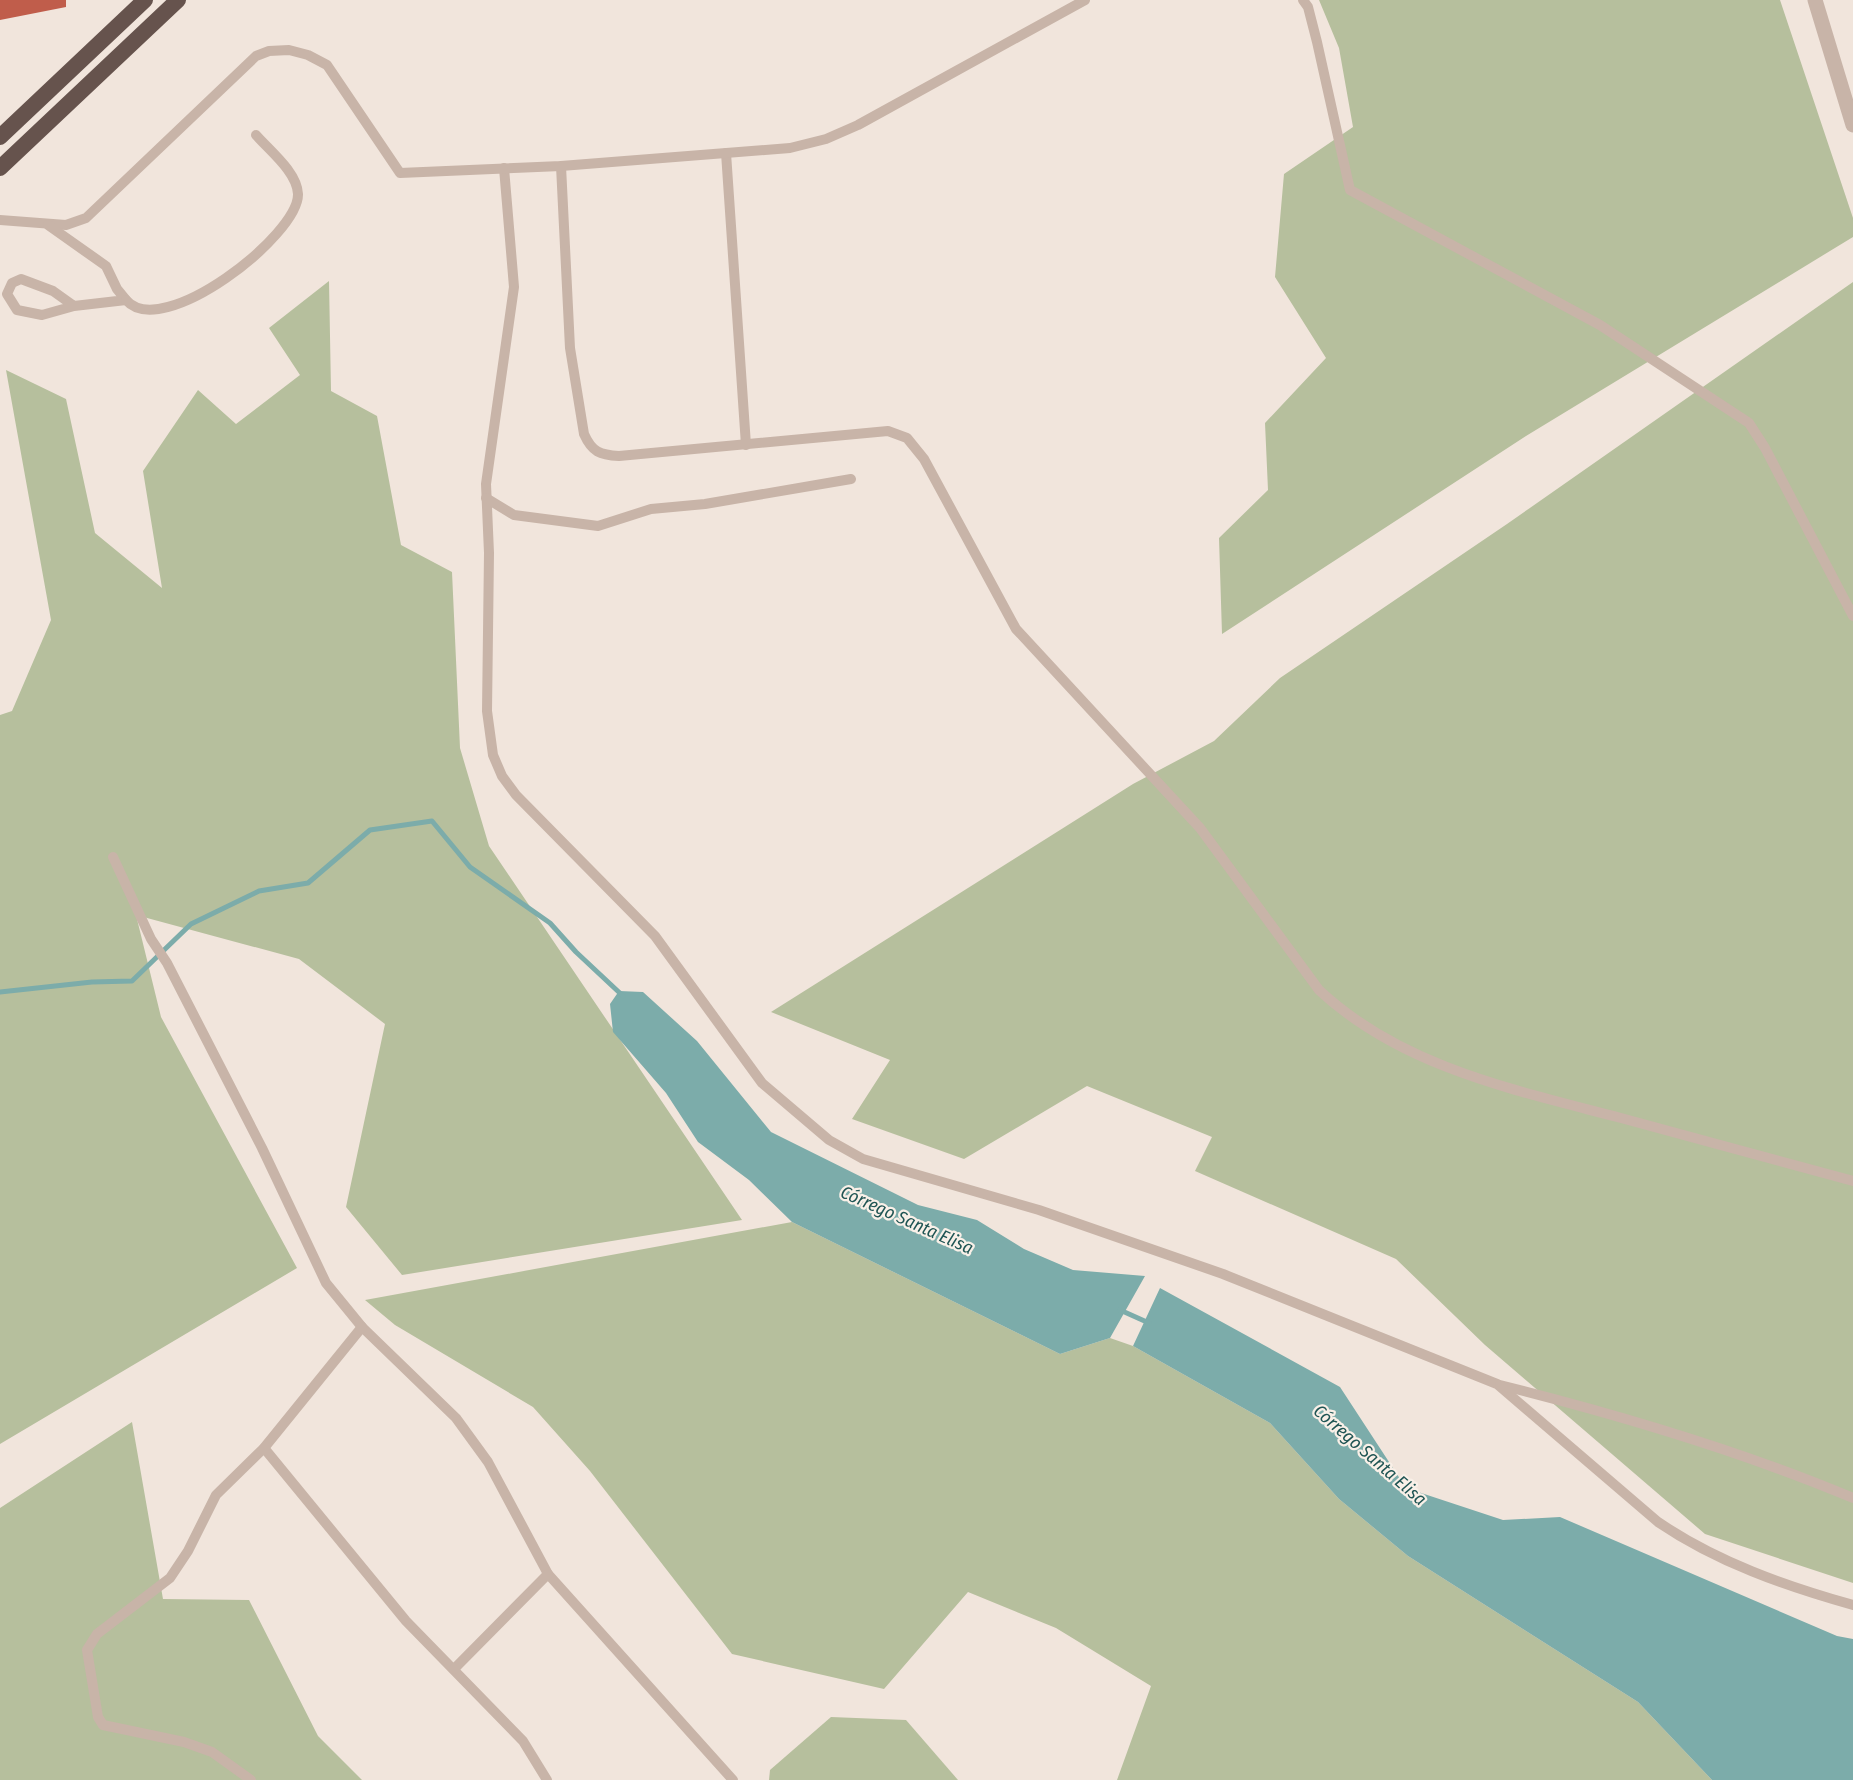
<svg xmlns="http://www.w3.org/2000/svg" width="1853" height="1780" viewBox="0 0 1853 1780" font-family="'Fira Sans Condensed',sans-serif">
<rect width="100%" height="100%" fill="#f1e5dc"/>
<!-- green -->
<g fill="#b6bf9d">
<polygon points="1319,0 1780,0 1853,218 1853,237 1526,436 1222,634 1219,538 1268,490 1265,423 1326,358 1275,277 1284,174 1353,127 1339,48"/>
<polygon points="329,281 331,391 377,416 401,545 452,572 460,748 489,846 742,1220 402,1275 346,1207 385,1024 299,959 136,915 161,1017 297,1268 0,1444 0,715 12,711 51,620 6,370 66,399 95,533 162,588 143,471 198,390 236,424 300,375 269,328"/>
<polygon points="1853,282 1853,1583 1705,1534 1485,1345 1396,1259 1195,1171 1212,1137 1087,1086 964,1159 852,1119 890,1060 771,1012 1133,784 1214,741 1280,678 1507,524"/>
<polygon points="792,1222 1060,1354 1110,1338 1133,1346 1270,1423 1339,1499 1408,1556 1638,1702 1712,1780 1117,1780 1151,1686 1056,1628 968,1592 884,1689 732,1654 590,1471 533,1407 395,1325 365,1300"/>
<polygon points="132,1422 163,1599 249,1600 318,1736 362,1780 0,1780 0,1508"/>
<polygon points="831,1717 906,1720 958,1780 769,1780 770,1770"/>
</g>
<!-- water -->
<g fill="#7cacaa">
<polygon points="619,991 643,992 697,1041 771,1132 918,1205 977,1220 1024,1249 1073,1270 1145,1276 1110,1338 1060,1354 792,1222 749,1180 698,1142 666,1093 613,1032 610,1004"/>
<polygon points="1160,1288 1340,1387 1406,1488 1503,1520 1560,1517 1837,1636 1853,1639 1853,1780 1712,1780 1638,1702 1408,1556 1339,1499 1270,1423 1133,1346"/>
</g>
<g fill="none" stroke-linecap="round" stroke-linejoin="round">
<!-- stream -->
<g stroke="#7cacaa" stroke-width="5">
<polyline points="0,992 92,982 132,981 191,924 259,891 308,883 370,830 432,821 470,867 550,923 576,952 623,996"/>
<polyline points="1120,1310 1149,1323"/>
</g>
</g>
<!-- building -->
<polygon fill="#c05d4b" points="0,0 66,0 66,7 0,20"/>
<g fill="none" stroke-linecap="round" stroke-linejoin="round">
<!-- service -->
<g stroke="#c8b4a8" stroke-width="10">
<polyline points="1303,0 1308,7 1317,42 1350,190 1600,325 1749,423 1765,448 1853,616"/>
<polyline points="726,153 746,445"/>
<path d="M561 166 570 348 584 434C592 452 600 455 619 456L888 431 907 438 924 459 1016 629 1200 828 1319 990C1401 1067 1515 1090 1621 1118 1698 1139 1776 1160 1853 1181"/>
<path d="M504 168 514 287 486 484 489 553 487 711 493 755 502 776 516 795 655 936 762 1083 829 1140 863 1159 1039 1210 1223 1274 1497 1384 1658 1522C1717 1562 1785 1586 1853 1605"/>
<polyline points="0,220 66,225 86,218 256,56 269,51 289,50 308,55 327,65 400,173 561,166 790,148 826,139 858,125 1085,0"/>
<polyline points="48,225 106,266 117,289 126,300 74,306 42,315 17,310 7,294 12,283 21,279 53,291 74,306"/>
<path d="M126 300C162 342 299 235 298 194 297 172 270 151 256 135"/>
<polyline points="486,498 514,515 598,526 651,509 705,504 851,479"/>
<polyline points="113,857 151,939 167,963 262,1148 326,1283 362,1327 456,1418 488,1462 548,1574 733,1780"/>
<path d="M1500 1385C1620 1415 1739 1450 1853 1498"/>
<polyline points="264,1448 406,1621 523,1741 547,1780"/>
<polyline points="454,1669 548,1574"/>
<polyline points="251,1780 212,1752 184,1742 103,1725 98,1717 87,1650 97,1634 170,1578 188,1551 216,1495 264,1448 362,1327"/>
</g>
<!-- minor -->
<polyline stroke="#c8b4a8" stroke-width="15" points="1815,0 1853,125"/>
<!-- trunk -->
<g stroke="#66534d" stroke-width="16">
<polyline points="0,137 145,0"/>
<polyline points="0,168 178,0"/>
</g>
</g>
<g text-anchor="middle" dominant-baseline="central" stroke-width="4.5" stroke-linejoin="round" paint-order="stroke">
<!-- water labels -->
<g font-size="18" font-style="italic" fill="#205554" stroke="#f9f0e8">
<text transform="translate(907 1220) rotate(24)">Córrego Santa Elisa</text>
<text transform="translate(1370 1455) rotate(41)">Córrego Santa Elisa</text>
</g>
</g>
</svg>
